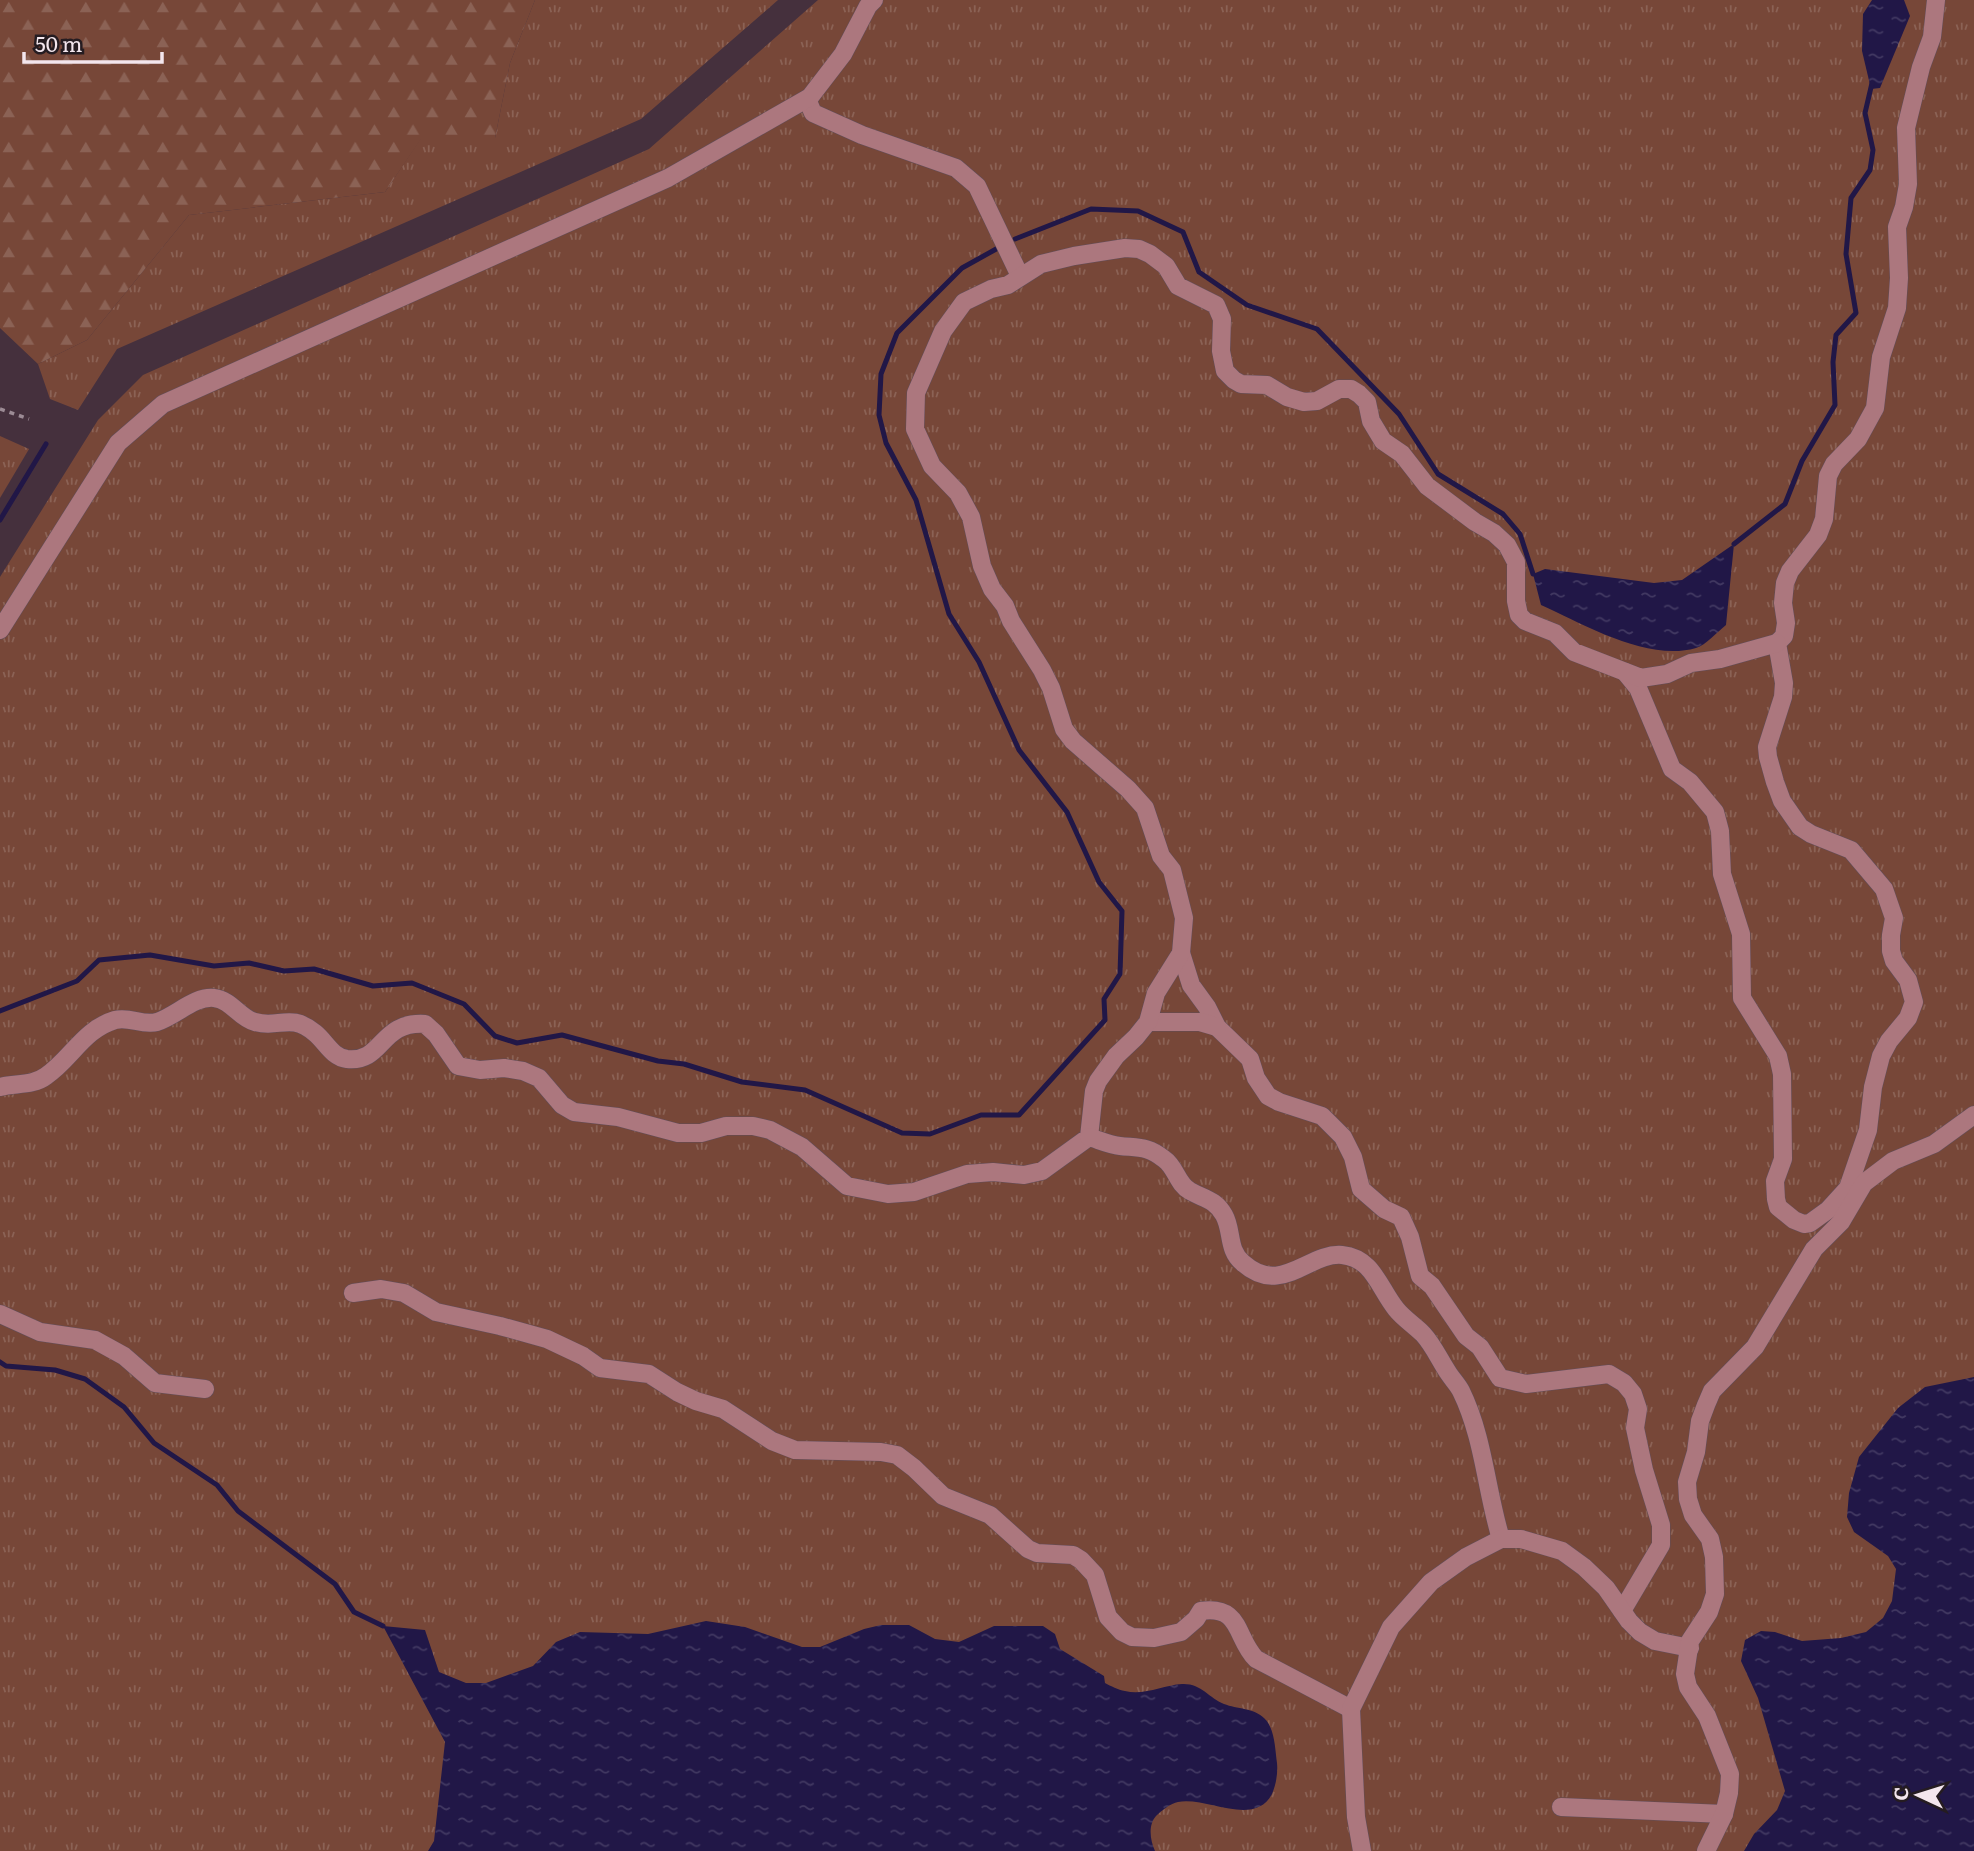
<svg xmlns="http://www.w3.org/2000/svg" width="1974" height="1851" viewBox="0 0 1974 1851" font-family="Literata,serif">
<defs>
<pattern id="grass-tufts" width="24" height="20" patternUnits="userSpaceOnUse" patternTransform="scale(1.75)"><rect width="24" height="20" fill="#774738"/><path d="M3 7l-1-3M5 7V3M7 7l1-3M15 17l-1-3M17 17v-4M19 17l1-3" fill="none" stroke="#8b6255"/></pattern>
<pattern id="forest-firs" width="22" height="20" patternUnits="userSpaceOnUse" patternTransform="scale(1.75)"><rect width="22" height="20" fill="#774738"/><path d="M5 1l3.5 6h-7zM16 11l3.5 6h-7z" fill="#8b6255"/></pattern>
<pattern id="water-ripples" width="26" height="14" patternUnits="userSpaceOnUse" patternTransform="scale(1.75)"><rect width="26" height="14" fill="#211747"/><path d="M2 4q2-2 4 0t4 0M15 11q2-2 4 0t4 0" fill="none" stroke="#423962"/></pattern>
</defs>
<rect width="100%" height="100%" fill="#45303d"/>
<!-- grass -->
<g fill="url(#grass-tufts)">
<polygon points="535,0 778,0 641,119 117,349 78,410 50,399 38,364 87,340 189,215 385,192 421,138 495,138 510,63"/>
<polygon points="818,0 1974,0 1974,1851 0,1851 0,577 98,420 143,375 649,149"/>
<polygon points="0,436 29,449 0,498"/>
</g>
<!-- forest -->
<polygon fill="url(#forest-firs)" points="0,0 535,0 510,63 495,138 421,139 385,192 189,215 87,340 38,364 0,328"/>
<!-- water -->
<g fill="url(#water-ripples)">
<polygon points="1872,0 1904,0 1910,16 1880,88 1871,89 1862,51 1863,14"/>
<path d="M1734 544 1726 625C1717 632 1706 645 1696 648 1648 662 1585 625 1541 605L1533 574 1545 569 1654 583 1682 580Z"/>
<polygon points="1974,1377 1974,1851 1744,1851 1754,1834 1777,1810 1785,1791 1758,1698 1741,1661 1745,1640 1761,1631 1775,1632 1802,1641 1841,1638 1866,1632 1883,1618 1892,1601 1896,1569 1888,1556 1854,1532 1847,1517 1849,1493 1859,1457 1898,1408 1925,1387"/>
<path d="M706 1621 745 1627 802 1647H820L864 1629 881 1625H909L935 1639 959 1642 994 1626H1043L1055 1634 1060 1649 1104 1676 1105 1683C1111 1686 1118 1690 1125 1691 1144 1696 1163 1685 1182 1684 1201 1683 1209 1698 1224 1704 1237 1709 1254 1708 1264 1718 1275 1728 1275 1749 1277 1763 1278 1773 1276 1785 1272 1794 1254 1828 1206 1796 1178 1802 1171 1803 1161 1811 1156 1816 1148 1825 1150 1840 1155 1851H428L434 1841 445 1742 383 1626 425 1630 439 1672 466 1683H486L533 1666 556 1642 580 1632 648 1634Z"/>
</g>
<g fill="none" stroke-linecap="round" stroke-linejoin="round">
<!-- stream -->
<g stroke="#211747" stroke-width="5">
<polyline points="1015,239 1091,209 1138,211 1183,232 1199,272 1247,305 1317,329 1399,414 1438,474 1503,514 1520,534 1533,574"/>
<polyline points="0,520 46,444"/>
<polyline points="1734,544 1785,504 1802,461 1835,405 1833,362 1836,335 1856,313 1846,254 1851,198 1870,170 1873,150 1865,113 1872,83"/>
<polyline points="0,1011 77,981 99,960 150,955 214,966 249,963 284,971 314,969 373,986 412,983 464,1004 495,1036 517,1043 562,1035 658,1061 684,1064 742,1082 805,1090 902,1133 930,1134 981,1115 1019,1115 1105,1020 1104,999 1120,974 1122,911 1099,882 1067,812 1019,750 979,662 949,614 916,500 886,443 879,415 881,374 897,333 962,268 998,248"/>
<polyline points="0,1362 6,1366 55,1370 85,1379 124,1407 154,1443 217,1485 238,1511 335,1584 354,1612 383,1626"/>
</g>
<defs>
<g id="minor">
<polyline points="807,99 813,113 862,135 956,168 977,186 1020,276"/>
<polyline points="0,630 118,443 163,404 668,178 810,97 843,54 868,6 874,0"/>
<polyline points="1625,672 1638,688 1672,769 1690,782 1715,812 1720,831 1722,874 1741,934 1742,998 1778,1056 1782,1074 1783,1159 1775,1181 1776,1199 1778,1207 1794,1220 1804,1224 1810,1223 1828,1210 1848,1188 1868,1130 1873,1087 1881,1056 1889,1041 1908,1018 1914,1002 1908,980 1894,961 1891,951 1891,935 1894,918 1884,889 1851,850 1811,834 1800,827 1782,801 1775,782 1768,757 1767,747 1783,697 1784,683 1777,643 1784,636 1786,623 1783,603 1785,583 1790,571 1818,535 1824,519 1828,476 1834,464 1858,439 1875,408 1881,357 1897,308 1899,278 1897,227 1904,207 1908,184 1906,128 1921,67 1932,37 1936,0"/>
<polyline points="1181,953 1191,985 1207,1007 1217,1027 1250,1059 1256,1078 1268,1096 1279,1102 1322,1116 1343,1137 1353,1157 1361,1189 1384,1209 1401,1217 1410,1237 1420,1276 1432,1286 1466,1336 1480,1347 1500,1378 1526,1384 1609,1374 1624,1383 1633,1394 1638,1409 1635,1428 1644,1470 1661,1525 1661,1545 1622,1611"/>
<polyline points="1148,1022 1200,1022 1217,1027"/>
<path d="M0 1087C15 1083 33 1086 46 1076 71 1059 84 1029 115 1020 130 1016 142 1026 157 1022 176 1016 194 996 214 998 232 1000 239 1018 255 1022 279 1029 290 1012 315 1033 326 1042 332 1057 347 1059 384 1063 379 1021 425 1024L436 1034 458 1066 480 1070 504 1068 523 1071 539 1078 562 1105 574 1112 618 1117 678 1133H701L726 1126H753L770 1130 802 1147 847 1186 888 1194 914 1192 967 1174 993 1172 1024 1175 1042 1171 1089 1137 1094 1091 1098 1081 1116 1056 1136 1037 1148 1022 1156 993 1181 953 1184 918 1172 870 1161 856 1145 808 1128 789 1073 741 1064 729 1051 688 1042 670 1011 621 1005 606 992 589 982 566 971 517 958 493 932 466 915 429 916 393 943 331 964 302 991 289 1008 285 1041 264 1074 256 1125 248 1139 249 1150 254 1166 266 1178 286 1216 305 1222 319 1221 351 1225 371 1234 380 1241 384 1267 385 1287 397 1304 402 1317 401 1339 389H1351L1359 394 1367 402 1371 421 1383 441 1402 454 1427 486 1475 522 1494 533 1507 545 1516 562V601L1519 615 1525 621 1555 633 1574 652 1641 678 1667 674 1691 663 1720 659 1777 643"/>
<path d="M1089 1137C1099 1140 1110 1145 1120 1146 1139 1148 1148 1146 1164 1159 1176 1167 1177 1184 1190 1191 1204 1199 1215 1199 1224 1215 1233 1231 1227 1250 1243 1263 1281 1297 1309 1252 1342 1255 1373 1258 1379 1288 1396 1309 1403 1318 1414 1325 1423 1334 1434 1346 1440 1361 1449 1374 1453 1380 1458 1385 1461 1391 1484 1438 1486 1490 1501 1539"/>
<path d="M353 1293 381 1289 404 1293 436 1312 500 1326 547 1339 583 1356 600 1368 649 1374 677 1392 696 1401 723 1409 772 1441 795 1450 881 1452 897 1455 914 1468 943 1496 990 1515 1028 1549 1037 1553 1073 1555 1081 1560 1095 1575 1108 1617 1122 1632 1132 1637 1154 1638 1181 1632 1196 1619 1201 1611C1242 1605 1235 1638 1256 1659L1351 1709"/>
<polyline points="0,1314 40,1332 95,1340 124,1356 155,1383 205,1389"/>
<polyline points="1561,1807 1724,1814"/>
<polyline points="1362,1851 1356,1817 1351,1709 1391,1627 1431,1582 1466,1557 1501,1539 1521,1539 1562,1551 1584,1567 1606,1588 1629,1621 1640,1632 1655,1641 1690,1648"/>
<polyline points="1706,1851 1724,1814 1729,1793 1730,1774 1707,1716 1688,1687 1685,1674 1690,1641 1709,1612 1715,1594 1714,1557 1710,1539 1693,1515 1688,1499 1687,1482 1696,1452 1700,1421 1706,1405 1712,1391 1755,1347 1814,1249 1841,1222 1864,1183 1893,1161 1934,1144 1974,1115"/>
</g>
</defs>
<!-- minor casing -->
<use href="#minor" stroke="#614d59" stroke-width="19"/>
<!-- path -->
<polyline stroke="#9c8b95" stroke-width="3.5" stroke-dasharray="5 5" stroke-linecap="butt" points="0,409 29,419"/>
<!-- minor -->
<use href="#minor" stroke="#ac777e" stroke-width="18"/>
</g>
<!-- north arrow -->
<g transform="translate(1918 1795) rotate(274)" stroke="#251c21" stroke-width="5" paint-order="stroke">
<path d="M0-5L12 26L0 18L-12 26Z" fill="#f3e6ed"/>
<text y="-10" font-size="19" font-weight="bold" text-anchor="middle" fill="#f3e6ed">С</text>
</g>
<!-- scale -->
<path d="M24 52v10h138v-10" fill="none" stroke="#f3e6ed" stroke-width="3.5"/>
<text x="35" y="52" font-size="21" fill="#f3e6ed" stroke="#251c21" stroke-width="5" paint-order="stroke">50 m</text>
</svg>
